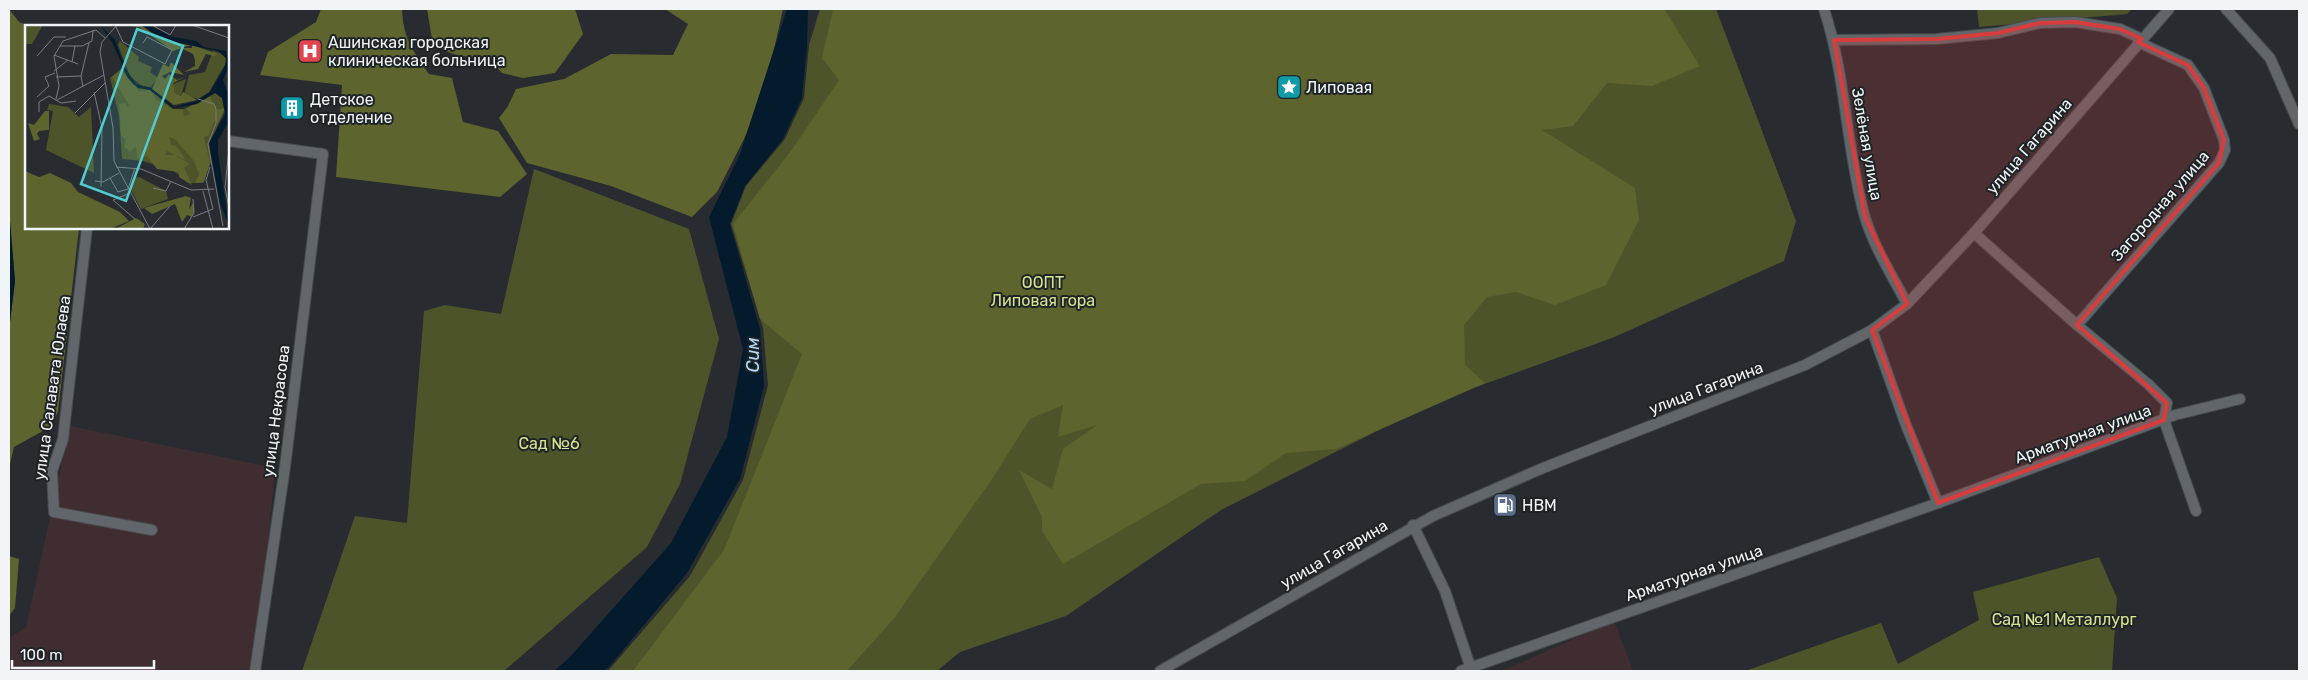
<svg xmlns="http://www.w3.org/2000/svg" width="2308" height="680" viewBox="0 0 2308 680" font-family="Rubik,sans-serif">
<rect width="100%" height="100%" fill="#282c30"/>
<!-- industrial -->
<g fill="#402d32">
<polygon points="70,426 275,468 264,583 249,671 9,671 9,638 26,627"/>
<polygon points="1614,621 1633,671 1502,671"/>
</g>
<!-- green -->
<g fill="#4e5429">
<polygon points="820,9 1716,9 1796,221 1784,261 1612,338 1432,403 1221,510 1066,616 960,652 937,671 608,671 690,576 743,480 768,385 763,328 731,224 746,186 785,139 804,98 809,45"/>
<polygon points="1977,9 2132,9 2127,14 1979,27"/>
<polygon points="534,169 689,229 719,339 680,484 647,547 504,671 302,671 355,516 407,523 424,311 445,305 501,314"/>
<polygon points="2099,557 2117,598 2112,671 1745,671 1881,623 1898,664 1979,620 1973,592"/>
</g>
<!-- forest -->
<g fill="#5d642e">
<polygon points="9,9 19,22 29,26 26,26 26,228 79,228 58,412 50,427 14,447 9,468 9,330 15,281 9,210"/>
<path d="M321 9H402C403 38 413 51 429 74L452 78 463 122 498 131 527 174 500 197 336 177 342 85 260 75 268 52 316 22Z"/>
<path d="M427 9H575L583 34 555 73 523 78 502 73 487 56C464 59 453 55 433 45Z"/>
<polygon points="665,9 783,9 765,90 744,139 717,192 692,217 611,186 527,163 499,118 508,106 516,89 564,79 611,54 673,55 688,24"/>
<polygon points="833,9 1664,9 1700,66 1652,86 1607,83 1573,126 1542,130 1635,188 1639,220 1606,285 1555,305 1516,292 1487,297 1464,325 1465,365 1485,383 1336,449 1286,453 1245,481 1201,484 1063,564 1042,531 1042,517 1019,470 1052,489 1063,449 1097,425 1058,437 1063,405 1030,419 992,479 895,617 847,671 633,671 724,550 802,354 760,319 733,224 791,151 839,80 822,58"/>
<polygon points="9,556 19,559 15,608 9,616"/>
</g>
<!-- water -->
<g fill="#031b2c">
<polygon points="787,9 808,9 807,46 802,98 783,139 745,186 730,224 760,329 764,386 740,479 687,573 609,667 603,671 554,671 569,658 671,543 727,437 743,349 709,217 740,154"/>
<polygon points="9,210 15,281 9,330"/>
</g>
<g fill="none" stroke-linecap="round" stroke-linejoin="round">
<defs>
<g id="minor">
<path d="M1824 9C1846 76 1846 147 1864 214 1873 246 1892 275 1907 304"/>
<polyline points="2226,9 2270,58 2299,124"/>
<polyline points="1834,40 1937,39 1998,33 2040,23 2075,22 2120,29 2142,39"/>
<polyline points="228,141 323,154 285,467 255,671"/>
<polyline points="87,228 63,439 52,471 54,512 152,530"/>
<polyline points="1974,233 2077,325 2148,384 2167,403 2164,420 2196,511"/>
<polyline points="2077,325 2219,163 2225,150 2224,140 2204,88 2188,65 2138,42"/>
<polyline points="1872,330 1906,425 1938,503"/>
<polyline points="1413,525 1445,591 1470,666"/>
<polyline points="1160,671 1433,516 1543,468 1805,365 1872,330 1907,304 1974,233 2169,9"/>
<polyline points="1461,671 1938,503 2175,415 2240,399"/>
</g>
</defs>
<!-- minor casing -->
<use href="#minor" stroke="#474b4e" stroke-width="12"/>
<!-- minor -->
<use href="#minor" stroke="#61666b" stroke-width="10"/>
</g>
<!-- marked area -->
<path fill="#d93c3d" fill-opacity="0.2" stroke="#d93c3d" stroke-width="4" stroke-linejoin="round" d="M2075 22 2120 29 2142 39 2138 42 2188 65 2204 88 2224 140 2219 163 2077 325 2167 403 2164 420 1938 503 1872 330 1907 304 1865 217 1834 40 1937 39 1998 33 2040 23Z"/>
<!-- icons -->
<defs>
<symbol id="hospital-square" viewBox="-11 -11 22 22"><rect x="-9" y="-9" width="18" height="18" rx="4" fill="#e0444e" stroke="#1e2326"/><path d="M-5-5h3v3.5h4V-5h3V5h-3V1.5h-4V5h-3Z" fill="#fff"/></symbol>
<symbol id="sight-square" viewBox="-11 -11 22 22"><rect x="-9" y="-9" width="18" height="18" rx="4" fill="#0f9aa8" stroke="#1e2326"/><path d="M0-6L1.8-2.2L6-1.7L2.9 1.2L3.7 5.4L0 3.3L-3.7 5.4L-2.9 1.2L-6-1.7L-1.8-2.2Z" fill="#fff"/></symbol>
<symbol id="building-square" viewBox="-11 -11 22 22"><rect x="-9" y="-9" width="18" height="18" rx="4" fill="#0f9aa8" stroke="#1e2326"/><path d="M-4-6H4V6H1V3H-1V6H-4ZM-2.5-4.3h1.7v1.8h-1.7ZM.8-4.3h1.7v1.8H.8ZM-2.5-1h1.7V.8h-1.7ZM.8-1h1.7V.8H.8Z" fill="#fff"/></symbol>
<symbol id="fuel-square" viewBox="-11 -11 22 22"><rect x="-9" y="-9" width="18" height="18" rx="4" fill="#5c6f8a" stroke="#1e2326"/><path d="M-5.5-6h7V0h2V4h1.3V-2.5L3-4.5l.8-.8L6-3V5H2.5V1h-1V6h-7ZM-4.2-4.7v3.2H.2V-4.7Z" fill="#fff"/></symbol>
</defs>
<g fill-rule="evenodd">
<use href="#hospital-square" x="296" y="37" width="28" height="28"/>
<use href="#sight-square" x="1275" y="73" width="28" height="28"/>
<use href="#building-square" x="278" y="94" width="28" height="28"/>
<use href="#fuel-square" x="1491" y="491" width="28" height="28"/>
</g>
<g text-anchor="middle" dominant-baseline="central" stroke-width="4" stroke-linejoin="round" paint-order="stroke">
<!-- poi labels -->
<g font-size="16" fill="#f2f5f7" stroke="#1e2326" text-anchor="start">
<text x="328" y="42">Ашинская городская<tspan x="328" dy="18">клиническая больница</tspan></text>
<text x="1306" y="87">Липовая</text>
<text x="310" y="99">Детское<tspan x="310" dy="18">отделение</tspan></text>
<text x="1522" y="505">НВМ</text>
</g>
<!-- street labels -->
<g font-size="16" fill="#f2f5f7" stroke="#1e2326">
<text transform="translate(1867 144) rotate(80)">Зелёная улица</text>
<text transform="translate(2029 146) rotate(-49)">улица Гагарина</text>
<text transform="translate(2160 206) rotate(-49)">Загородная улица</text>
<text transform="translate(52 388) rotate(-82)">улица Салавата Юлаева</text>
<text transform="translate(1706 388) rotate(-21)">улица Гагарина</text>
<text transform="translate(276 411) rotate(-83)">улица Некрасова</text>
<text transform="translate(2083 434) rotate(-20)">Арматурная улица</text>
<text transform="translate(1334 554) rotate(-30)">улица Гагарина</text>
<text transform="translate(1694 573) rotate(-19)">Арматурная улица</text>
</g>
<!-- park labels -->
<g font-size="16" fill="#d7e490" stroke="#1e2326">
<text x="1043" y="282">ООПТ<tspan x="1043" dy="18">Липовая гора</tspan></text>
<text x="549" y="443">Сад №6</text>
<text x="2064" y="619">Сад №1 Металлург</text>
</g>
<!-- water labels -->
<g font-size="18" font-style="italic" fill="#b1dbfd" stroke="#1e2326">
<text transform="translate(753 355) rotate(-90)">Сим</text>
</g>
</g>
<!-- overview -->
<g transform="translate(25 25)">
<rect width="204" height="204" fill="#282c30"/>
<path d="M0 0H18L7 19H0ZM95 16 114 32 113 36 127 42 125 47 133 53 126 62 117 61 105 51 93 20ZM188 26 198 29 202 36 184 67 173 74 159 70 164 50 180 47ZM97 43 107 59 125 65 148 84H159L190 68 197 73 201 83 184 119 186 137 178 158H163L149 146 118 136 97 134 94 91 85 53ZM161 54 156 71 150 68 148 59ZM24 79 43 82 54 92 66 82 69 148 21 125 28 86 22 85ZM114 152 141 166 143 174 116 184 105 163 108 153Z" fill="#4e5429"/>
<path d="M116 0 131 11 166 20 148 26 114 2 106 1ZM167 20 193 29 189 31 181 29 173 44 159 47 170 41V35L168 29 156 23H167ZM146 37 159 50 145 47 137 51 140 54 144 49 152 55 160 52 148 58 150 68 156 71 158 67 172 75 149 80 127 64 138 39 144 42ZM96 45 114 66 125 65 132 75 148 84 158 85 159 91 166 89 161 84 185 71 191 85 200 83 193 98 190 95 183 111 179 112 185 138 179 157 170 158 174 149 169 136 150 114 144 112 146 120 151 121 161 135 142 126 140 130H150L165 139 159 142 167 160 154 152V147L132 144 122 131 112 134 111 122 105 126 99 122 101 114 96 111 94 79 101 78 102 82 104 80 87 52ZM20 86H24V105L14 106 12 109 15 114 9 116 3 98 9 100ZM0 146 14 152 25 148 46 158 53 167 95 187 104 196 85 204H0ZM161 171 166 173 164 184 168 178 169 186 167 192 162 190 157 197 150 179 127 189 119 183ZM111 193 120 199 118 204H90Z" fill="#5d642e"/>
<path d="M75 0 90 15 100 43 111 59 126 63 149 82 172 76 185 67 200 41 201 33 193 26 139 15 116 0H123L149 12 171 16 179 22 201 26 204 41 198 55 204 71V96L193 115V128L204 201 195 178 184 118 200 89 197 73 190 68 172 79 148 83 125 65 113 63 103 53 87 17Z" fill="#031b2c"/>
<path fill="none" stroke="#797c80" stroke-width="1" d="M92 0 77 17 75 27 88 103 89 136 125 204M127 0 145 10 151 0M167 0 204 13M91 2 98 17 140 39 147 25 122 12 118 18M35 21H57L67 16 68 5M29 30 53 39M12 31 29 12H41M47 37 50 21M29 46 43 35M31 52 56 51M58 62 56 51 64 18M69 67 77 103 76 162M12 72 24 61 20 52 30 48M31 74 34 61 29 31 38 16 71 5 80 13M173 74 189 79 191 84V98L183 119 198 201M32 75 79 50M14 87V77L24 71 36 78 51 76M50 88 80 58M204 124 200 162 204 183M91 142 116 144 166 165 189 164M85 153 93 167 103 164M70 156 78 157 94 148M128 163 141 166 146 156M103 164 110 143M178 166 188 204M105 168 88 175 110 194M168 192 188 184 181 155 185 142M125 204 145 181M159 204 169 188 168 174"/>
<path fill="#52ccd0" fill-opacity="0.15" stroke="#52ccd0" stroke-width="2.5" d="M112 4 158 21 101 176 56 159Z"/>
<rect width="204" height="204" fill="none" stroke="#f2f5f7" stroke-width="2.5"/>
</g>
<!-- border -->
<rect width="2308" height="680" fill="none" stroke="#f2f5f7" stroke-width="20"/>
<!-- scale -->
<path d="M12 660v8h142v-8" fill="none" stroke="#f2f5f7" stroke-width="2.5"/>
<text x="20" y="660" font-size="15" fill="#f2f5f7" stroke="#1e2326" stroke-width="4" paint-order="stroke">100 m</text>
</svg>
